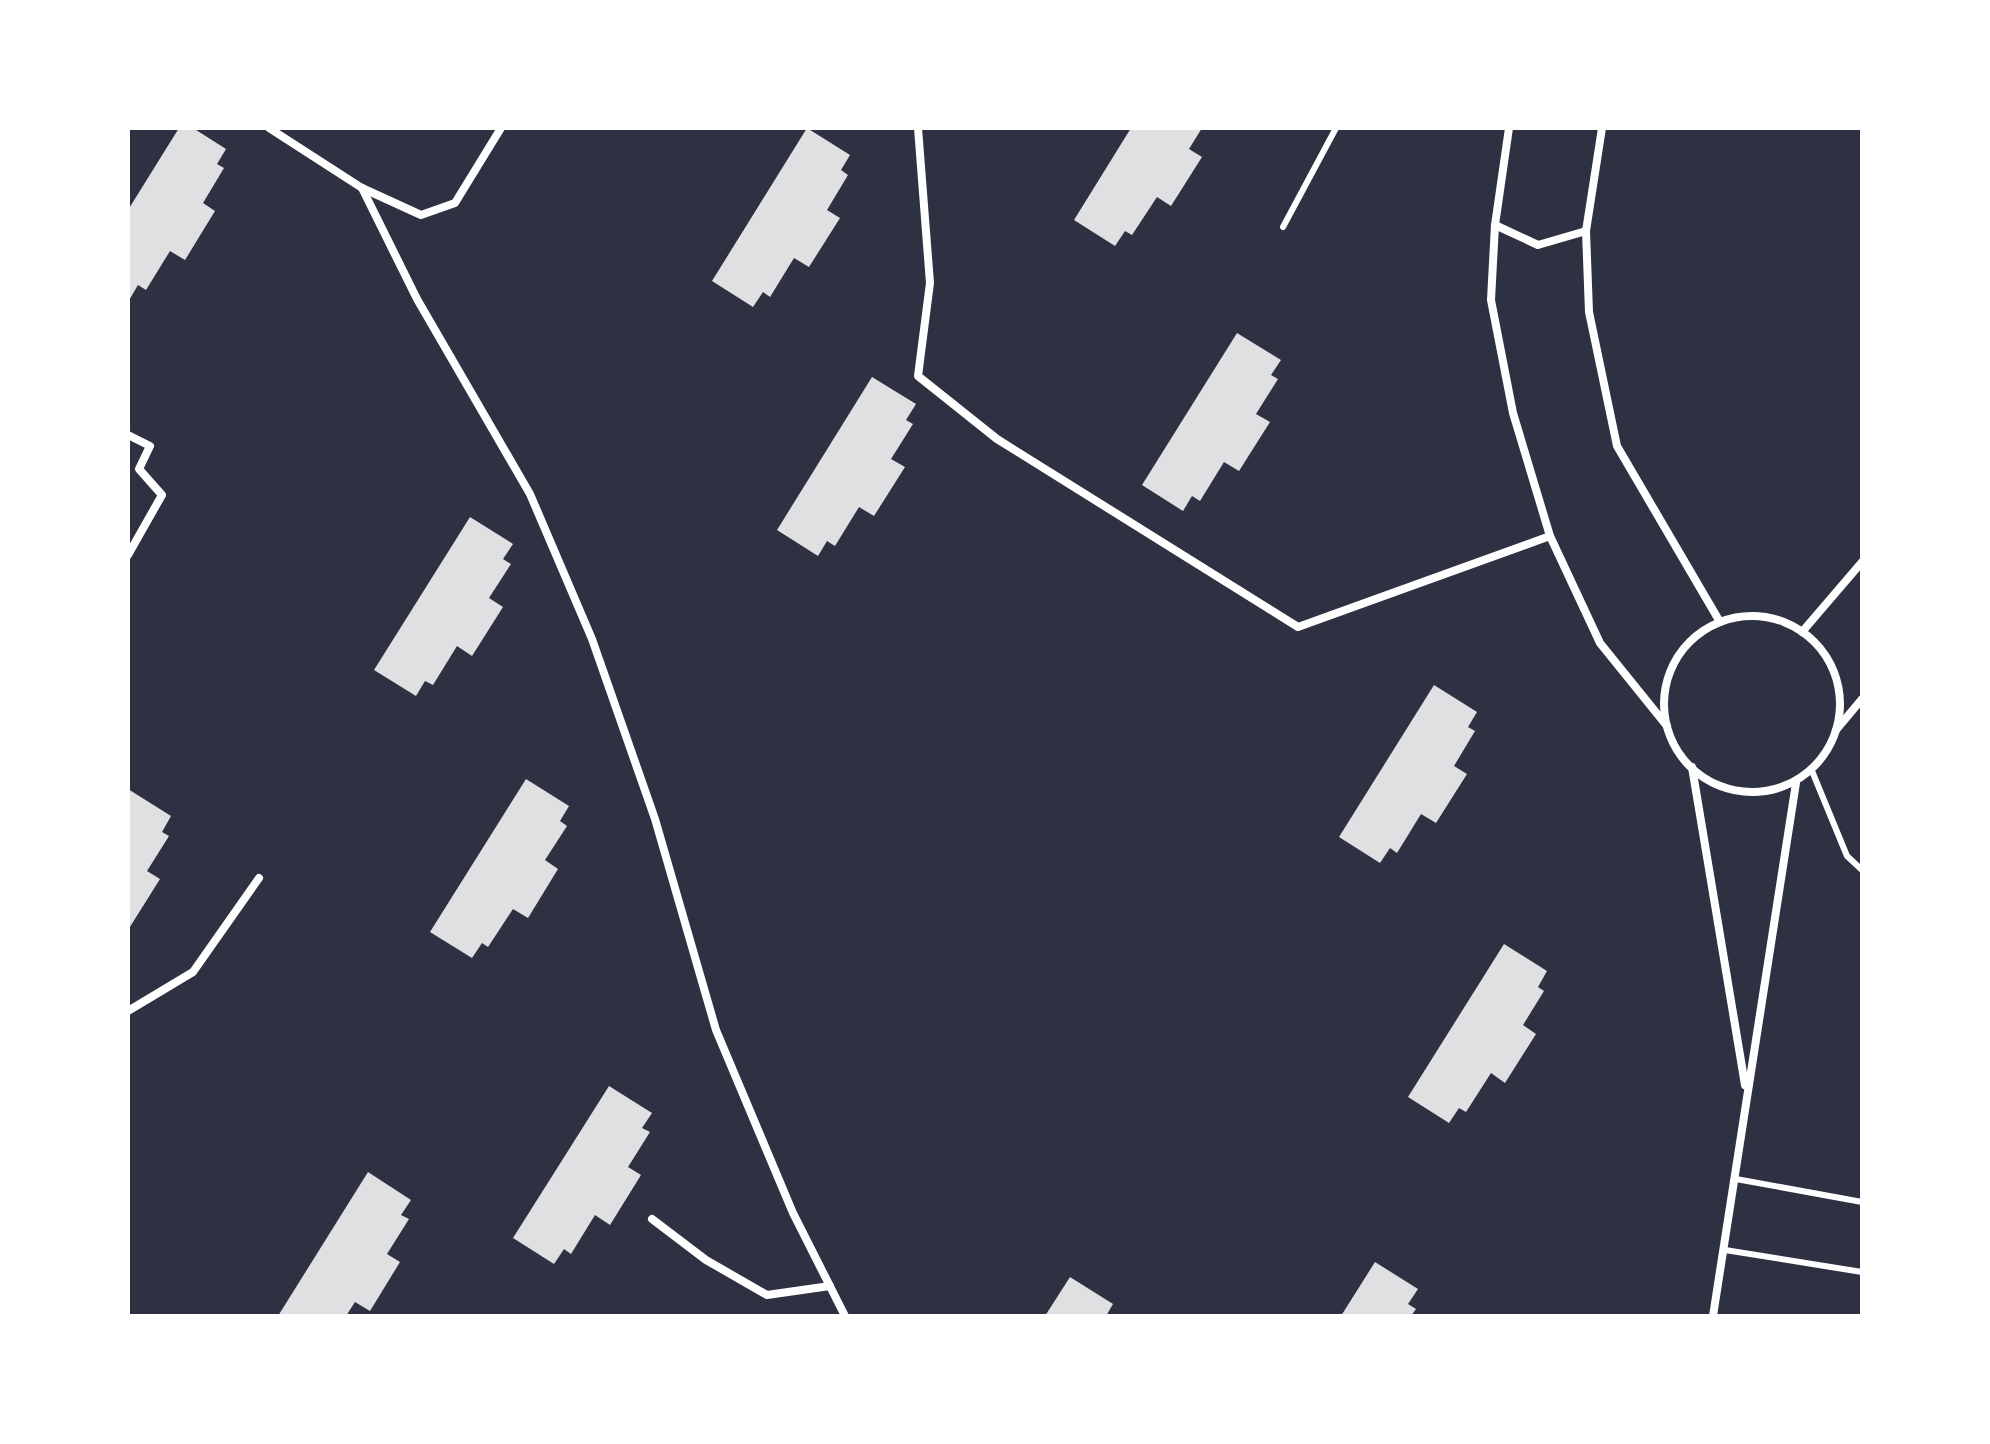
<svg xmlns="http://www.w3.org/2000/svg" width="1990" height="1444" viewBox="0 0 1990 1444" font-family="'Roboto Serif',serif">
<rect width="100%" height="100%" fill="#2d3142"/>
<!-- building -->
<g fill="#e0e0e3">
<polygon points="179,128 193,128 226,149 217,164 224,168 203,203 215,211 185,260 170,251 146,290 138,285 128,302 128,210"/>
<polygon points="807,128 850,155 841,170 848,175 827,210 840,218 809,267 794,258 770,297 763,292 753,307 712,281"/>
<polygon points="1131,128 1202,128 1189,149 1202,157 1171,206 1157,197 1132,235 1125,231 1115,246 1074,220"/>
<polygon points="1237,333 1281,360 1271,375 1278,379 1256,414 1270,422 1239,471 1224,462 1200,501 1192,496 1183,511 1142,485"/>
<polygon points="872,377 916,404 906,420 913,424 891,459 905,467 874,516 859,507 835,546 827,541 818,556 777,530"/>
<polygon points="470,517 513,544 503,559 511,564 489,598 503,607 472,656 457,646 433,685 425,681 416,696 374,670"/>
<polygon points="1434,685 1477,712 1468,727 1475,731 1454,766 1467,774 1436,823 1421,814 1397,853 1390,848 1380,863 1339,837"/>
<polygon points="526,779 569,806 560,821 567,826 545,860 558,869 528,918 513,909 488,947 482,943 472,958 430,932"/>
<polygon points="128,789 171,816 162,832 169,836 147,871 160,879 128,930"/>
<polygon points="1504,944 1547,971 1538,987 1544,991 1523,1025 1536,1034 1505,1083 1491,1073 1466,1112 1459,1108 1449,1123 1408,1097"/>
<polygon points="609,1086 652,1113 642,1128 650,1132 628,1167 641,1175 610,1225 595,1215 571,1254 564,1249 554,1264 513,1238"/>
<polygon points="368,1172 411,1200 401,1215 409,1219 387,1254 400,1262 370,1311 355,1302 346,1316 278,1316"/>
<polygon points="1375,1262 1418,1289 1408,1304 1416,1309 1411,1316 1341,1316"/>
<polygon points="1070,1277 1113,1304 1106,1316 1045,1316"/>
</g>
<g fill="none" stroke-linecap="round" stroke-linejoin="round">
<!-- service -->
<g stroke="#fff" stroke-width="6">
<polyline points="1283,227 1336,128"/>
<polyline points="1812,771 1847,856 1862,870"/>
<polyline points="1736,1179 1862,1202"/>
<polyline points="1725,1250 1862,1272"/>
</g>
<!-- minor -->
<g stroke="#fff" stroke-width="8">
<polyline points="269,128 362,188 421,215 455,203 501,128"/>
<polyline points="918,128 930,283 918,376 997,439 1298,627 1550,536"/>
<polyline points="1509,128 1495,225 1491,300 1513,413 1550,536 1600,643 1667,726"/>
<polyline points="1602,128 1586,231 1589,312 1617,446 1720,622"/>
<polyline points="362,188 417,299 530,494 592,639 655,819 716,1030 793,1213 845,1316"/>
<polyline points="1495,225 1538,245 1586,231"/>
<polyline points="128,435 150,446 139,469 162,495 128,555"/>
<circle cx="1752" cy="704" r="88"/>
<polyline points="1802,632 1862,562"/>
<polyline points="1836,730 1862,699"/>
<polyline points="1692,767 1745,1085"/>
<polyline points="128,1011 193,972 259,878"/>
<polyline points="652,1219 706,1260 767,1295 830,1286"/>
<polyline points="1713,1316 1796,783"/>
</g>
</g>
<!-- border -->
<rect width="1990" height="1444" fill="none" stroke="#ffffff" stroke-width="260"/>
</svg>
